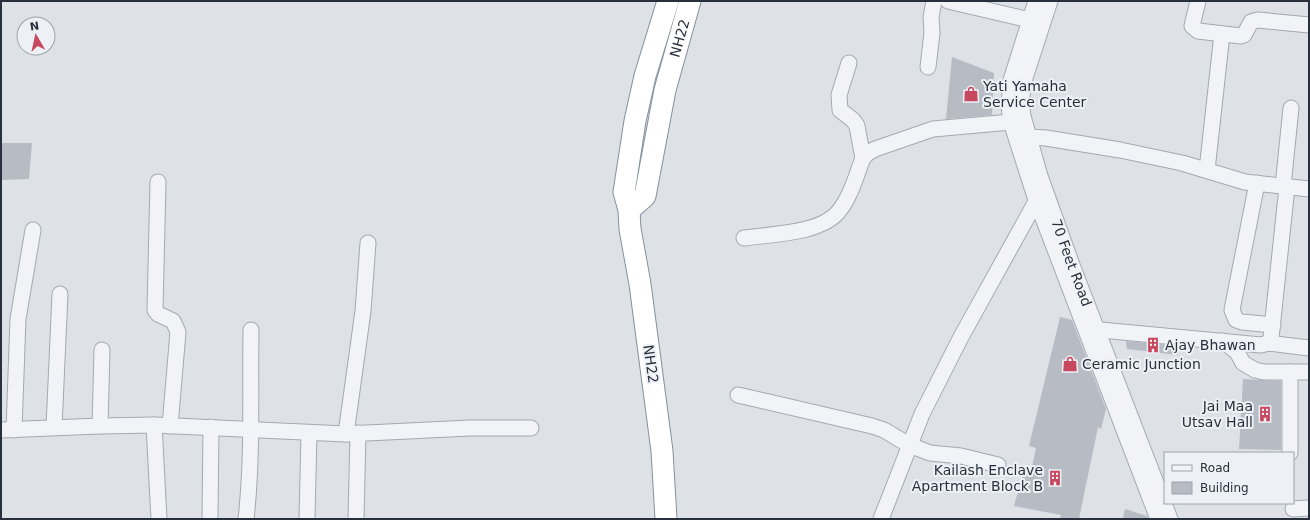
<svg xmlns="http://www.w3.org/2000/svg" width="1310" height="520" viewBox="0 0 1310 520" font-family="'DejaVu Sans',sans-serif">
<rect width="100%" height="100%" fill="#dee2e7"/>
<!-- building -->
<g fill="#b6bbc4">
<polygon points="952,57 994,73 992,115 946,119"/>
<polygon points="1,143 32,143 29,179 1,180"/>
<polygon points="1060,317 1072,320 1106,409 1101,429 1098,427 1079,519 1060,519 1061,515 1014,506 1024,470 1031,471 1036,448 1029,446"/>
<polygon points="1126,341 1180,346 1178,355 1127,349"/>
<polygon points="1243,379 1281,381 1281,450 1239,449"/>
<polygon points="1125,509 1147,516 1148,519 1123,518"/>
</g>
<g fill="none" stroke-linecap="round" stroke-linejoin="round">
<defs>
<g id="minor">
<polyline points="948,1 1030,20"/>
<polyline points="1036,1 1011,80 1009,106 1011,122 1036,200 1158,519"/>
<path id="s1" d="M1050 1 1025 78 1021 101 1023 116 1040 176 1072 265 1170 519"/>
<polyline points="1198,1 1192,26 1198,31 1241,36 1244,35 1251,22 1258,20 1309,25"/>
<polyline points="849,63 839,95 840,110 853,120 857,126 863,158"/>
<polyline points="928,67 932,33 931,17 934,1"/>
<polyline points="1022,138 1029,137 1046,138 1120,150 1182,163 1245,182 1309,189"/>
<polyline points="1207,170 1222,34"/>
<polyline points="158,182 155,310 158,314 173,321 178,332 170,426"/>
<polyline points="1257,183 1232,310 1236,320 1242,322 1273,325"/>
<polyline points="1283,186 1291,108"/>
<path d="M744 238C771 234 821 234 839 211 851 196 856 176 863 158L868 153 875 149 933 129 1011 122"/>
<polyline points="1090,329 1261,345 1268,343 1271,338 1287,187"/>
<polyline points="1223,341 1237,352 1243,363 1255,370 1264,372 1309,372"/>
<polyline points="1268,343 1309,348"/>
<polyline points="738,395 872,426 884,430 909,445 930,453 961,456 998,465"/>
<polyline points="154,425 159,519"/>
<polyline points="100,426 102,350"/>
<polyline points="54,427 60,294"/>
<polyline points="1,430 100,426 154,425 346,434 470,428 531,428"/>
<polyline points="14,430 18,319 33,230"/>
<polyline points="346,434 363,311 368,243"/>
<polyline points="1290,453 1290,372"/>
<polyline points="1293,509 1309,508"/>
<polyline points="210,519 211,427"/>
<path d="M246 519C253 456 250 393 251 330"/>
<polyline points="307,519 309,433"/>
<polyline points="356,519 358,433"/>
<polyline points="881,519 922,414 961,337 1039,196"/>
</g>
<g id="highway">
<path id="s2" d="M629 210 645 196 665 90 690 1"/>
<polyline points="666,519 662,451 640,284 630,229 629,210 624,192 635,121 645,76 668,1"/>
</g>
</defs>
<!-- minor casing -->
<use href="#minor" stroke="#a4a9b1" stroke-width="17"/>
<!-- highway casing -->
<use href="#highway" stroke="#86909d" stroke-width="23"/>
<!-- minor -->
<use href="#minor" stroke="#f1f3f6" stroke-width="15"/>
<!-- highway -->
<use href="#highway" stroke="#fff" stroke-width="21"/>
</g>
<!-- icons -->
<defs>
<symbol id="shop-bare" viewBox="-9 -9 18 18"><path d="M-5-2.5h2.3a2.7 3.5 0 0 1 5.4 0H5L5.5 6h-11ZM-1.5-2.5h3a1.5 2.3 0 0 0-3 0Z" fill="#c8485f" stroke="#edf1f5" stroke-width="2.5" paint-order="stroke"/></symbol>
<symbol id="building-bare" viewBox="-9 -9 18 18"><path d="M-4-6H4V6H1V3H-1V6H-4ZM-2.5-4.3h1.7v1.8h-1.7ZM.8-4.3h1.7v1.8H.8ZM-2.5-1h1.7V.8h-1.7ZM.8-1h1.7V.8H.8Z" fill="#c8485f" stroke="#edf1f5" stroke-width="2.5" paint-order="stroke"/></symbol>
</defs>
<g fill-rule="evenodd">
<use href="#shop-bare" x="960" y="83" width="22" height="22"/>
<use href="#building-bare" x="1142" y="334" width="22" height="22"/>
<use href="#shop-bare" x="1059" y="353" width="22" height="22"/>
<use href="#building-bare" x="1254" y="403" width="22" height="22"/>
<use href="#building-bare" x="1044" y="467" width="22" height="22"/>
</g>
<g text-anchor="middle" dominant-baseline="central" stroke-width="4" stroke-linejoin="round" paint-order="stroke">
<!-- street labels -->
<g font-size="14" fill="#28303d" stroke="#edf1f5">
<text stroke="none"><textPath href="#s2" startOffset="183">NH22</textPath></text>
<text stroke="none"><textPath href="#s1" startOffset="274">70 Feet Road</textPath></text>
<text transform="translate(651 364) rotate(82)">NH22</text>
</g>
<!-- poi labels -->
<g font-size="14" fill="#28303d" stroke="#edf1f5" text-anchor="start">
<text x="983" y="86">Yati Yamaha<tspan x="983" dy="16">Service Center</tspan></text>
<text x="1165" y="345">Ajay Bhawan</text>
<text x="1082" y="364">Ceramic Junction</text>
<text x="1253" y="406" text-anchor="end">Jai Maa<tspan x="1253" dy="16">Utsav Hall</tspan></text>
<text x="1043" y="470" text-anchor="end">Kailash Enclave<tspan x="1043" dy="16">Apartment Block B</tspan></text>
</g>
</g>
<!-- border -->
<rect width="1310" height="520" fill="none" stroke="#28303d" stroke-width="4"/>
<!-- legend -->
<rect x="1164" y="452" width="130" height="52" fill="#edf1f5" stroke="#9ea4ab"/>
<rect x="1172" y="465" width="20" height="6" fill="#f1f3f6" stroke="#9ea4ab"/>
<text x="1200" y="472" font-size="12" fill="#28303d">Road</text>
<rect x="1172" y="482" width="20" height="12" fill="#b6bbc4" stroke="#9ea4ab"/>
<text x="1200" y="492" font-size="12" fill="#28303d">Building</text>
<!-- north arrow -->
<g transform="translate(36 36) rotate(351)"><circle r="19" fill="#edf1f5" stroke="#9ea4ab"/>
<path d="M0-3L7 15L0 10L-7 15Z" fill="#c8485f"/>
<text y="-6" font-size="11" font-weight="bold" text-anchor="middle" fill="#28303d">N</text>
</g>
</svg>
